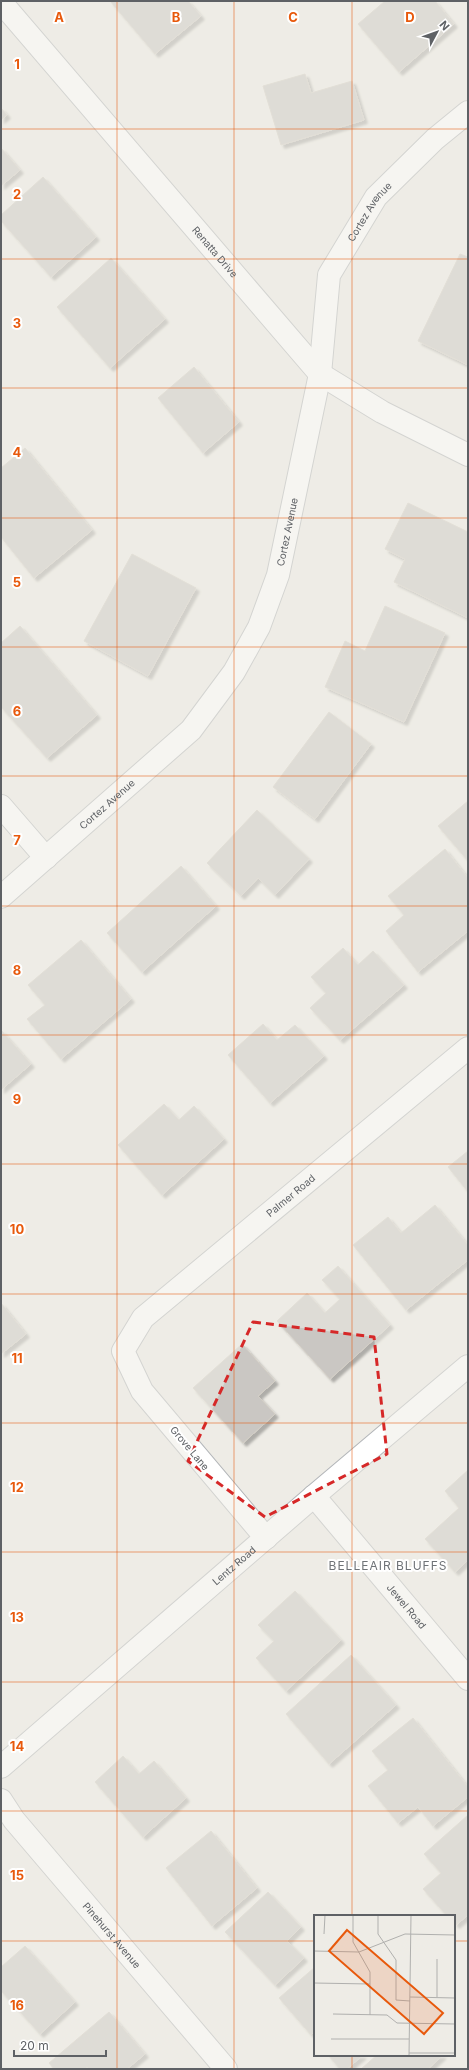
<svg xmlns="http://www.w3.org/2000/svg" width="469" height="2070" viewBox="0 0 469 2070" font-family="Inter,sans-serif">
<defs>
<filter id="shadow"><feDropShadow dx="3.5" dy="3.5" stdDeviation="1" flood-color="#0004"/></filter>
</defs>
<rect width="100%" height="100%" fill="#eeece6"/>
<!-- building -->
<g fill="#cac7c3" stroke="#d3cec5" filter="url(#shadow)">
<polygon points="110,1 188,1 201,16 155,54"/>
<polygon points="385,1 435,1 454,24 399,72 358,24"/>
<polygon points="305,74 311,93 352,81 364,120 281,145 263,86"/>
<polygon points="1,108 7,115 1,120"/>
<polygon points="1,148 20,170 1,186"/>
<polygon points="43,177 96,237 51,277 1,221 1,215"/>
<polygon points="460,254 468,257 468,365 418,341"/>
<polygon points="111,258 165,319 110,368 57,307"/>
<polygon points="194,367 239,422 203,453 158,398"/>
<polygon points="25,448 92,530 34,578 1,537 1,468"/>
<polygon points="408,503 468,532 468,618 394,582 405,559 385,549"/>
<polygon points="132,554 196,588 148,676 84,641"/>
<polygon points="385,606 445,633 404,722 325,687 345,641 365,651"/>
<polygon points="20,626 97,715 47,758 1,707 1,643"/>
<polygon points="329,712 371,744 315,819 273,787"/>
<polygon points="468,801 468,861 438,826"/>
<polygon points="257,810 309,859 275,895 258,878 241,896 207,863"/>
<polygon points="445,849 468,878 468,931 418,972 386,931 404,915 388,896"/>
<polygon points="181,866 216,906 142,972 107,933"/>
<polygon points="81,940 131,999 61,1059 27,1019 45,1005 28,985"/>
<polygon points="343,948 358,965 373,951 404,985 340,1040 310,1008 326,993 311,977"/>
<polygon points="263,1024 277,1040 295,1025 324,1056 270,1103 228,1055"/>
<polygon points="1,1030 31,1064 1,1090"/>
<polygon points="164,1104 179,1120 194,1106 224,1139 162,1195 118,1145"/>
<polygon points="468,1151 468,1192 448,1167"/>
<polygon points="435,1205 468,1245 468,1260 406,1310 353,1245 388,1217 401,1233"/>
<polygon points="338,1266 390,1325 330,1379 277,1321 307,1293 325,1313 340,1299 322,1280"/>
<polygon points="1,1303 26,1334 1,1354"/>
<polygon points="242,1344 275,1381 258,1396 275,1414 243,1443 193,1388"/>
<polygon points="468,1470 468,1560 455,1572 425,1539 459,1508 445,1491"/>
<polygon points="295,1591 341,1640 286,1691 256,1658 274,1641 258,1625"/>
<polygon points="351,1655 396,1705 329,1764 286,1714"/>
<polygon points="413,1718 468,1787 468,1797 433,1826 418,1807 398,1823 368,1786 388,1770 372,1751"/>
<polygon points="123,1756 139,1774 154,1761 186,1798 143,1837 95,1782"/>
<polygon points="468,1815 468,1915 456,1925 454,1923 454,1916 447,1916 423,1889 441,1873 424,1854"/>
<polygon points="211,1831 257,1888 212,1926 166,1868"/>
<polygon points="268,1892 301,1927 287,1941 304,1958 275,1985 225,1932"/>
<polygon points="25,1946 75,2002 40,2034 1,1991 1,1967"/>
<polygon points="315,1967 315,2031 311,2035 279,1998"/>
<polygon points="109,2012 145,2054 127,2069 89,2069 87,2067 85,2069 54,2069 49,2063"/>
<polygon points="328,2055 363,2055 347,2069 340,2069"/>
<polygon points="377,2055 443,2055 428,2069 361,2069"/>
</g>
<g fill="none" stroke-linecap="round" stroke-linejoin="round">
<defs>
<g id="street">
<path id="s1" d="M1 2 320 374 382 412 468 455"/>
<polyline points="1,806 46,858"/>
<path id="s2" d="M1 897 191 730 234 672 259 627 278 575 320 374 329 275 376 197 435 139 468 112"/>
<path id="s3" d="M314 1496 468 1679"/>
<path id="s4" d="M266 1538 142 1391 123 1351 143 1318 468 1048"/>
<path id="s5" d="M1 1767 314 1496 468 1366"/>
<path id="s6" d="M1 1800 14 1820 226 2069"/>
</g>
</defs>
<!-- street casing -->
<use href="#street" stroke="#b3b6b9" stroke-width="24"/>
<!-- street -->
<use href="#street" stroke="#fff" stroke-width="22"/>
</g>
<!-- marked area -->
<path d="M0 0H469V2070H0ZM253 1322 374 1337 387 1454 265 1517 188 1461Z" fill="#eeece6" fill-opacity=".55" fill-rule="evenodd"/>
<path fill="none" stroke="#d62828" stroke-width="3" stroke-dasharray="8 5" stroke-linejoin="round" d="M253 1322 374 1337 387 1454 265 1517 188 1461Z"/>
<!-- grid -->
<path fill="none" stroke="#e8590c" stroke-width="1" stroke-opacity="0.55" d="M117 1V2069M234 1V2069M352 1V1916M1 129H468M1 259H468M1 388H468M1 518H468M1 647H468M1 776H468M1 906H468M1 1035H468M1 1164H468M1 1294H468M1 1423H468M1 1552H468M1 1682H468M1 1811H468M1 1941H315M454 1941H468M352 2055V2069"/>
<g text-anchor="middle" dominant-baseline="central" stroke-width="4" stroke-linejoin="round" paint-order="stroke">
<!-- street labels -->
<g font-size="10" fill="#5e6165" stroke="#fff">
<text stroke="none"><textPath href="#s2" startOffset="812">Cortez Avenue</textPath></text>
<text stroke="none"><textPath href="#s1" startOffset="329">Renatta Drive</textPath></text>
<text stroke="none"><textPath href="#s2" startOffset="476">Cortez Avenue</textPath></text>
<text stroke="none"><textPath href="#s2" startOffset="141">Cortez Avenue</textPath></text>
<text stroke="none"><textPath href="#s4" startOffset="467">Palmer Road</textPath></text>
<text transform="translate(190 1448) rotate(50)">Grove Lane</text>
<text stroke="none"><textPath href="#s5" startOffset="308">Lentz Road</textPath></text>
<text stroke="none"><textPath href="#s3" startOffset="144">Jewel Road</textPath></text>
<text stroke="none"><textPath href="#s6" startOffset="175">Pinehurst Avenue</textPath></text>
</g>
<!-- quarter labels -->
<g font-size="12" letter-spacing="1" fill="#6f7377" stroke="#fff">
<text x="388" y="1565">BELLEAIR BLUFFS</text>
</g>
</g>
<!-- overview -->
<g transform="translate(314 1915)">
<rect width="141" height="141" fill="#eeece6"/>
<path fill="none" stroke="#b0b0ae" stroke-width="1" d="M39 0V27L56 57V100M64 0V19L82 45V85L96 86M10 19 11 0M0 36 45 37 91 19 141 20M0 68 56 69M96 82 141 83M123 82V44M19 99 73 100 83 108 141 109M17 124H95M95 138H141M95 141 97 0"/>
<path fill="#e8590c" fill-opacity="0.15" stroke="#e8590c" stroke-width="2" d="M33 15 129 98 110 119 15 36Z"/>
<rect width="141" height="141" fill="none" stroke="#5e6165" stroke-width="2"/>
</g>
<g font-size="13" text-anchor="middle" font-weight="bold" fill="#e8590c" stroke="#fff" stroke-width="4" stroke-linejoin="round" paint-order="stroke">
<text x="59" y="22">A</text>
<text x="176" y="22">B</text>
<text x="293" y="22">C</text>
<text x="410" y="22">D</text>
<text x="17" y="69">1</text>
<text x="17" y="199">2</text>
<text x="17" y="328">3</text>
<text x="17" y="457">4</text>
<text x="17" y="587">5</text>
<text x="17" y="716">6</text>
<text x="17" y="845">7</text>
<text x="17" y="975">8</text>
<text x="17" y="1104">9</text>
<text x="17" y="1234">10</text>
<text x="17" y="1363">11</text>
<text x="17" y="1492">12</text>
<text x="17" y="1622">13</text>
<text x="17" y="1751">14</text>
<text x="17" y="1880">15</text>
<text x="17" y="2010">16</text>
</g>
<!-- border -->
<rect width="469" height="2070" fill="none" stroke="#5e6165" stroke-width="4"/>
<!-- north arrow -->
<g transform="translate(437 32) rotate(49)" stroke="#ffffff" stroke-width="3" paint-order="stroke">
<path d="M0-3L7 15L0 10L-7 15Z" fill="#5e6165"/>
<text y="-6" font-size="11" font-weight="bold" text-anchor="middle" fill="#5e6165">N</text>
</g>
<!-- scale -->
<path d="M14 2050v6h92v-6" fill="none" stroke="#5e6165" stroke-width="2"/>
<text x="20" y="2050" font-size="12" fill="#5e6165" stroke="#ffffff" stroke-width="3" paint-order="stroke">20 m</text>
</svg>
